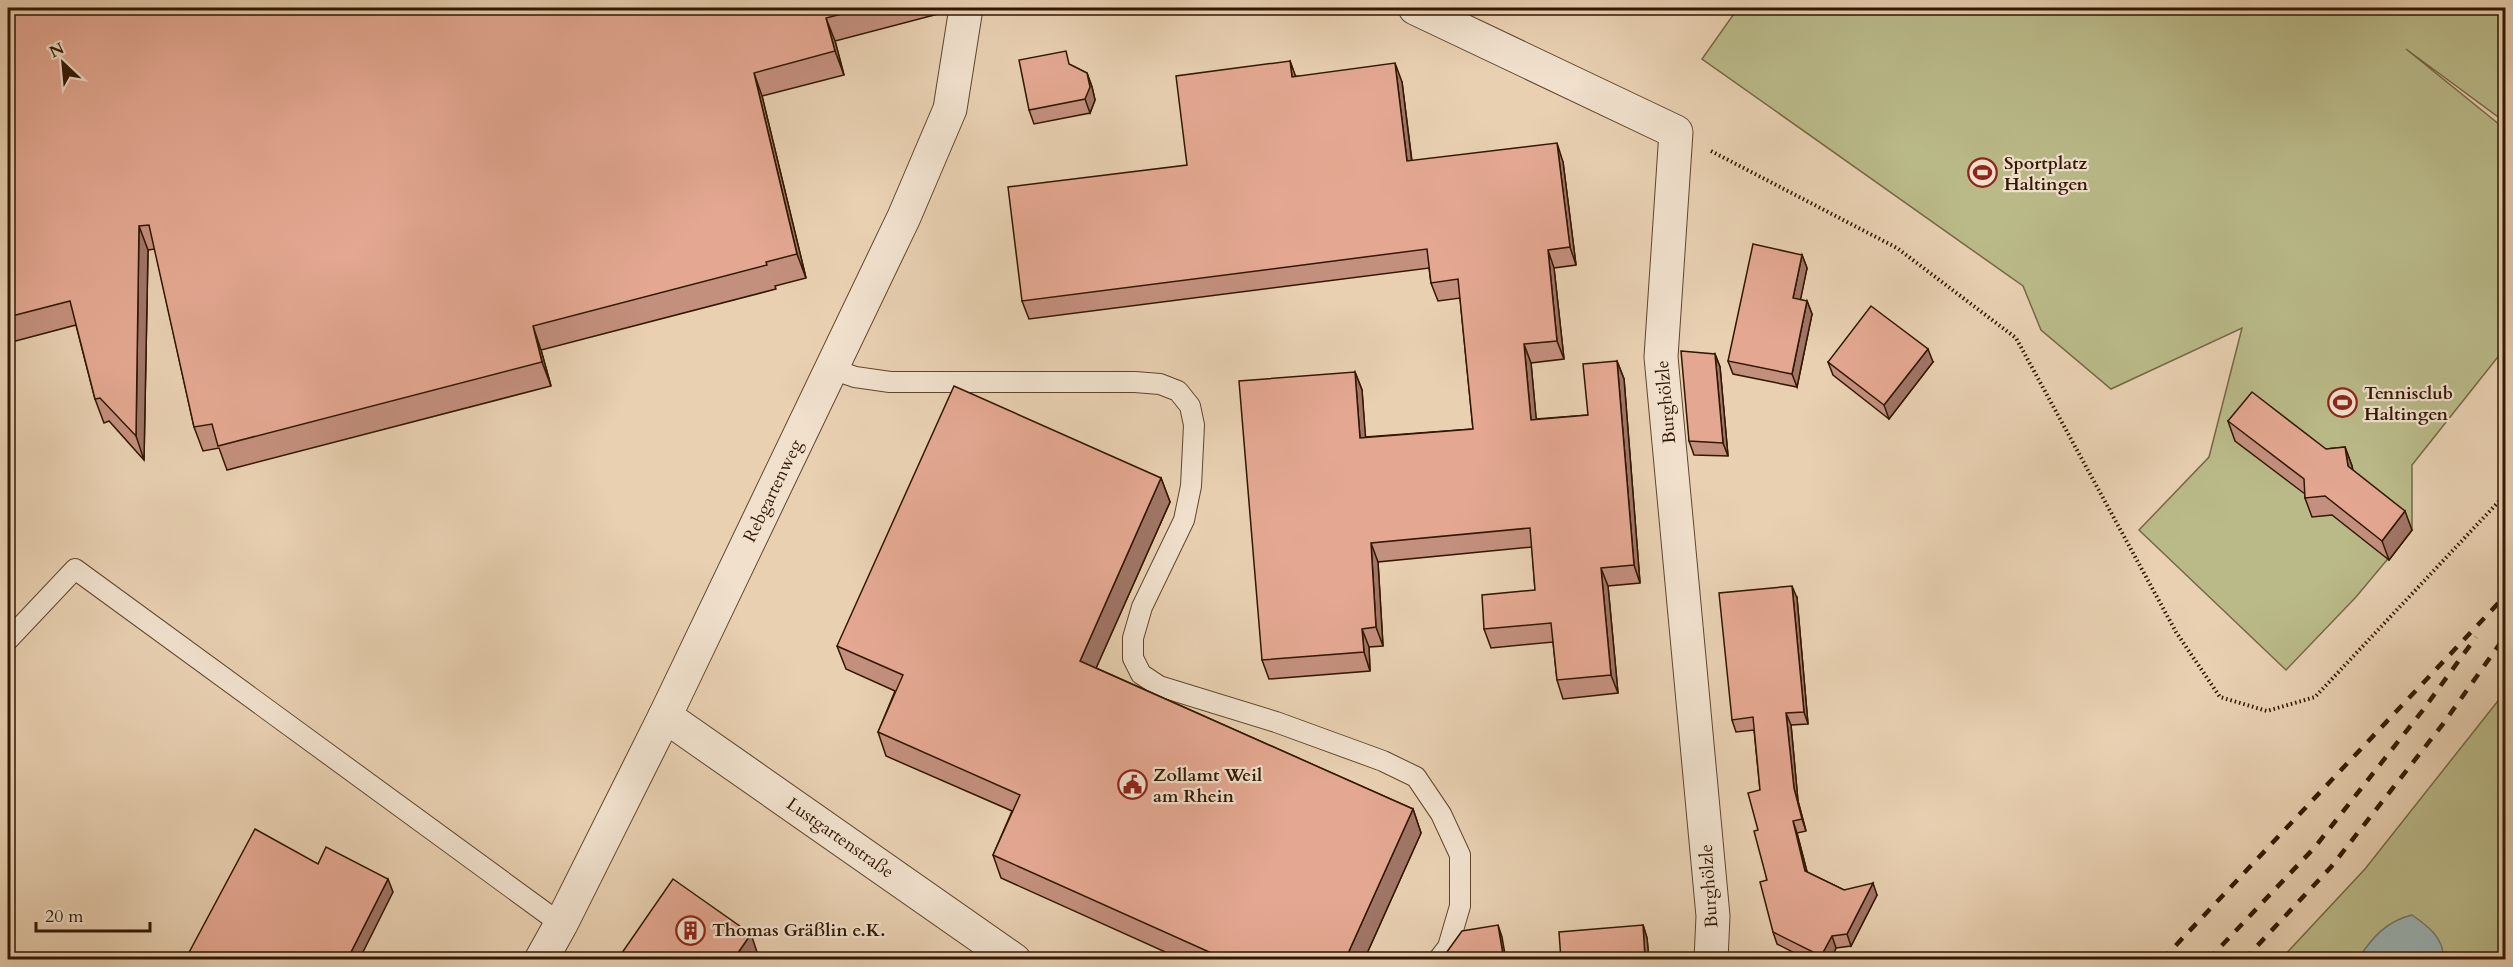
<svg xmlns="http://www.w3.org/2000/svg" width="2513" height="967" viewBox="0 0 2513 967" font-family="Cardo,serif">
<rect width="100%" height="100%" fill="#e8d0b1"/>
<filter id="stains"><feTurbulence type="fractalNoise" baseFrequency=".00333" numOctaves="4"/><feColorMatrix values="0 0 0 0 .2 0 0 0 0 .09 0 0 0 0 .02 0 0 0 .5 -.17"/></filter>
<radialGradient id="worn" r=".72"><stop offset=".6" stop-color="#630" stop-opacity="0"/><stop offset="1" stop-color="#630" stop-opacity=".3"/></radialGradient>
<!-- green -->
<g fill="#baba89" stroke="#766845" stroke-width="1.5">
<polygon points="1738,8 2505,8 2505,122 2406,49 2505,129 2505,348 2412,465 2412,530 2356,597 2286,670 2139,530 2209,457 2242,328 2111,389 2041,330 2023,286 1702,59"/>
<polygon points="2505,692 2505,959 2280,960 2365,869"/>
</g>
<!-- water -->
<path fill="#9ab4b5" stroke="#70756d" stroke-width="1.5" d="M2412 915C2428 926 2445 939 2443 959H2358C2372 938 2386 921 2412 915Z"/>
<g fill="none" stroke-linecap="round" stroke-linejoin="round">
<defs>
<g id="lane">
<polyline points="832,369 855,377 890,382 1135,382 1160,384 1178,391 1190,406 1194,425 1191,486 1184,520 1142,607 1133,638 1133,658 1141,674 1159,686 1276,722 1383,761 1416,777 1441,814 1460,855 1460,906 1448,947 1438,960"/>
<polyline points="8,640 75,569 561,924"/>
</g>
<g id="street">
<polyline points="1415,8 1676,132 1661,357 1713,916 1711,960"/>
<polyline points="665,716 1014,960"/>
<polyline points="541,960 561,924 665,716 904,217 950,109 966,8"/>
</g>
</defs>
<!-- lane casing -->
<use href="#lane" stroke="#60452d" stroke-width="22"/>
<!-- street casing -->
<use href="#street" stroke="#60452d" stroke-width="35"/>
<!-- path -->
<polyline stroke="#321701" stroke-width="4" stroke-dasharray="1.5 3" stroke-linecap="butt" points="1711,151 1897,248 2016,338 2176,632 2220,697 2267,711 2315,697 2503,497 2506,488"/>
<!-- lane -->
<use href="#lane" stroke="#f0e0cc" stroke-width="20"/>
<!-- street -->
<use href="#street" stroke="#f0e0cc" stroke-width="33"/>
<!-- rail -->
<g stroke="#321701" stroke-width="4.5" stroke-dasharray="10 10" stroke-linecap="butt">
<polyline points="2162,960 2506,595"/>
<polyline points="2208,960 2315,847 2423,710 2476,637"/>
<polyline points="2244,960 2331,867 2443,724 2506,635"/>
</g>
</g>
<!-- wall -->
<g fill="#c4907e" stroke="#321701" stroke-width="1.5">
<polygon points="8,8 940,8 942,13 835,41 844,75 762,96 806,278 775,286 776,289 541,350 551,386 227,470 219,448 203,451 194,427 155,249 148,250 144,460 109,421 104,423 95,399 76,325 8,343"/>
<polygon points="1290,61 1295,76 1402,82 1412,161 1563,162 1576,265 1554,268 1564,359 1531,363 1536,419 1588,415 1617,361 1624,379 1640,583 1608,586 1618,693 1563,699 1557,680 1553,642 1491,648 1484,629 1535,590 1532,547 1378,562 1383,646 1369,647 1370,671 1269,679 1262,660 1355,372 1362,390 1365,437 1473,429 1460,298 1438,301 1431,283 1429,268 1029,319 1022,301 1187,165"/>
<polygon points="1071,65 1087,73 1092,87 1095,100 1090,113 1034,124 1029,110"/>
<polygon points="1802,255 1807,268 1800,300 1807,301 1812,314 1797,387 1733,374 1728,361"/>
<polygon points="1715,354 1720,367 1728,456 1694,455 1689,441"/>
<polygon points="1828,362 1933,362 1889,419 1833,375"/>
<polygon points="2228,421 2326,449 2345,447 2352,466 2353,470 2412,530 2389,560 2332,515 2312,517 2305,498 2305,494 2235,441"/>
<polygon points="1161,478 1170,502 1096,668 1413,809 1421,833 1364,960 1183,960 1001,878 993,855 1012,811 886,756 878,732 895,691 846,669 837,646"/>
<polygon points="1797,598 1808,724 1791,725 1798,801 1806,831 1797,833 1807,872 1844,890 1877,895 1851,946 1836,948 1831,960 1808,960 1777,944 1773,932 1767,880 1758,830 1760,790 1754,730 1736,732 1732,720"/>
<polygon points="1643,925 1647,938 1649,960 1561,960"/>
</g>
<!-- shaded-wall -->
<g fill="#a07666" stroke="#321701" stroke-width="1.5">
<polygon points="826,18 835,41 844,75 835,51"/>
<polygon points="1290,61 1297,80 1292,77"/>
<polygon points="1395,63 1402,82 1414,180 1407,161"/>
<polygon points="754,73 762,96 806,278 797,254"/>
<polygon points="1087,73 1092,87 1095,100 1090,113 1085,99"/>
<polygon points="1557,143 1563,162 1576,265 1570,247"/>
<polygon points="139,226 148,250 144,460 136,436"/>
<polygon points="1548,250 1554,268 1564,359 1557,341"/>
<polygon points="1802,255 1807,268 1798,312 1793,298"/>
<polygon points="1807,301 1812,314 1797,387 1792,374"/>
<polygon points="533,326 541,350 551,386 542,362"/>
<polygon points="1524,344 1531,363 1538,438 1531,420"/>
<polygon points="1928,349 1933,362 1889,419 1884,405"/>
<polygon points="1715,354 1720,367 1728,456 1723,443"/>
<polygon points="1617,361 1624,379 1640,583 1634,565"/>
<polygon points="1355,372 1362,390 1367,456 1360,438"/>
<polygon points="2345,447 2352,466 2355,486 2348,466"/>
<polygon points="1161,478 1170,502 1089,684 1080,661"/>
<polygon points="2405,511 2412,530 2389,560 2382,541"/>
<polygon points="1371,543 1378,562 1383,646 1376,627"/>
<polygon points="1601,568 1608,586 1618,693 1611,675"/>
<polygon points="1792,586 1797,598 1808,724 1804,712"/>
<polygon points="1362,629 1369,647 1370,671 1364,652"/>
<polygon points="1786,713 1791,725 1798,801 1806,831 1802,819 1794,788"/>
<polygon points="1413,809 1421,833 1364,960 1345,960"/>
<polygon points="1793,821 1797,833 1810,883 1805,871"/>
<polygon points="388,879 393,892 359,960 347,960"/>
<polygon points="1873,883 1877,895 1851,946 1847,934"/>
<polygon points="1498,925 1502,937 1506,960 1504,960"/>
<polygon points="1643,925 1647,938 1649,960 1646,960 1645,957"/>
<polygon points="751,934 759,958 758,960 733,960"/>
<polygon points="1832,936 1836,948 1831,960 1823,960 1821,956"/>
</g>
<!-- building -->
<g fill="#e4a892" stroke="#321701" stroke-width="1.5">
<polygon points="8,8 865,8 826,18 835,51 754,73 797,254 766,262 767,265 533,326 542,362 218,446 212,424 194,427 149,225 139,226 136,436 100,398 95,399 70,301 8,317"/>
<polygon points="1066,51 1069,64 1087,73 1090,87 1085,99 1029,110 1019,60"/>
<polygon points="1290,61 1292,77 1395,63 1407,161 1557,143 1570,247 1548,250 1557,341 1524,344 1531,420 1588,415 1583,364 1617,361 1634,565 1601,568 1611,675 1557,680 1551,623 1484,629 1482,595 1535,590 1530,528 1371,543 1376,627 1362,629 1364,652 1262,660 1239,381 1355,372 1360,438 1473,429 1458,279 1431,283 1427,249 1022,301 1008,187 1187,165 1176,76"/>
<polygon points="1753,244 1802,255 1793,298 1807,301 1792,374 1728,361"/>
<polygon points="1871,306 1928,349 1884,405 1828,362"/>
<polygon points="1681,351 1715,354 1723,443 1689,441"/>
<polygon points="954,386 1161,478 1080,661 1413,809 1345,960 1227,960 993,855 1020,795 878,732 903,675 837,646"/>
<polygon points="2252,392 2326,449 2345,447 2348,466 2405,511 2382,541 2325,496 2305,498 2304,479 2228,421"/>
<polygon points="1792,586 1804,712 1786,713 1794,788 1802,819 1793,821 1805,871 1844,890 1873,883 1847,934 1832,936 1821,956 1773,932 1760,882 1767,880 1754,831 1758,830 1748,793 1760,790 1753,717 1732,720 1719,593"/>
<polygon points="255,829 318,864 326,847 388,879 347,960 185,960"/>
<polygon points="673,879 751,934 733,960 617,960"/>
<polygon points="1498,925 1504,960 1448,960 1444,956 1462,931"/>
<polygon points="1643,925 1645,957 1621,960 1561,960 1559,932"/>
</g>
<!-- icons -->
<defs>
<symbol id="stadium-ring" viewBox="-11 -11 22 22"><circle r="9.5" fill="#f0e0cc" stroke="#8f2418" stroke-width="1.5"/><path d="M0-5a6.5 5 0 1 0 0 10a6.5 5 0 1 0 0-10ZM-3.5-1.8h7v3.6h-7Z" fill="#8f2418"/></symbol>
<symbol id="civic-ring" viewBox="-11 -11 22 22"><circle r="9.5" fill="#f0e0cc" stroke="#8f2418" stroke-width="1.5"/><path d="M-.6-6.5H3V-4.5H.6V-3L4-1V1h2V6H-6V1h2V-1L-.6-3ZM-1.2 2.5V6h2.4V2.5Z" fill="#8f2418"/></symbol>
<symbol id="building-ring" viewBox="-11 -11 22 22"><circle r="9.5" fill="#f0e0cc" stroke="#8f2418" stroke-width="1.5"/><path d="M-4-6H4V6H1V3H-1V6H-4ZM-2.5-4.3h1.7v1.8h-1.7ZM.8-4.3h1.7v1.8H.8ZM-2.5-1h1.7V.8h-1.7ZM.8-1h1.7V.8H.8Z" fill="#8f2418"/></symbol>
</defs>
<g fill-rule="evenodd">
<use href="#stadium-ring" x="1966" y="156" width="33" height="33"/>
<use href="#stadium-ring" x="2326" y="386" width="33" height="33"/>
<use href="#civic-ring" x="1116" y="768" width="33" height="33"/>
<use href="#building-ring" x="674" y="914" width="33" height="33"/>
</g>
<g text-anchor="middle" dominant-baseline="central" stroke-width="4.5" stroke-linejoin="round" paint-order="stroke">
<!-- poi labels -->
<g font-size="18" font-weight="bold" fill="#321701" stroke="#f0e0cc" text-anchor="start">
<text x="2004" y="163">Sportplatz<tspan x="2004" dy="21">Haltingen</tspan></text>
<text x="2364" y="393">Tennisclub<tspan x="2364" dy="21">Haltingen</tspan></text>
<text x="1153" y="775">Zollamt Weil<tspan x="1153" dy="21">am Rhein</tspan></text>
<text x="712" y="930">Thomas Gräßlin e.K.</text>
</g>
<!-- street labels -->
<g font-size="18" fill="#321701" stroke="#f0e0cc">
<text transform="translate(1666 402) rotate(-95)">Burghölzle</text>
<text transform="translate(773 491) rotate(-64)">Rebgartenweg</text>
<text transform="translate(840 838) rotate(35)">Lustgartenstraße</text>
<text transform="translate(1709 886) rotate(-94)">Burghölzle</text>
</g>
</g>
<!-- margin -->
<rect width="2513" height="967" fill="none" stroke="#e8d0b1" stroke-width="30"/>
<rect x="9" y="9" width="2495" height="949" fill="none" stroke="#321701" stroke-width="3"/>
<rect x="15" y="15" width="2483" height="937" fill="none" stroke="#321701" stroke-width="1.5"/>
<!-- north arrow -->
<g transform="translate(63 63) rotate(334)" stroke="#f0e0cc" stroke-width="4.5" paint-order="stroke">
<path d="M0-4.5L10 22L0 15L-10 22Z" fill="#321701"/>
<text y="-9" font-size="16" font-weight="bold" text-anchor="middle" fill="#321701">N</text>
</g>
<!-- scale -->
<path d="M36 922v9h114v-9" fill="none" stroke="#321701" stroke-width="3"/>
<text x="45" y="922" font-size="18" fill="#321701" stroke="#f0e0cc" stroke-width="4.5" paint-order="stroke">20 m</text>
<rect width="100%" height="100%" filter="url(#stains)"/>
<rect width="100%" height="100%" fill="url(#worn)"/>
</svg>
